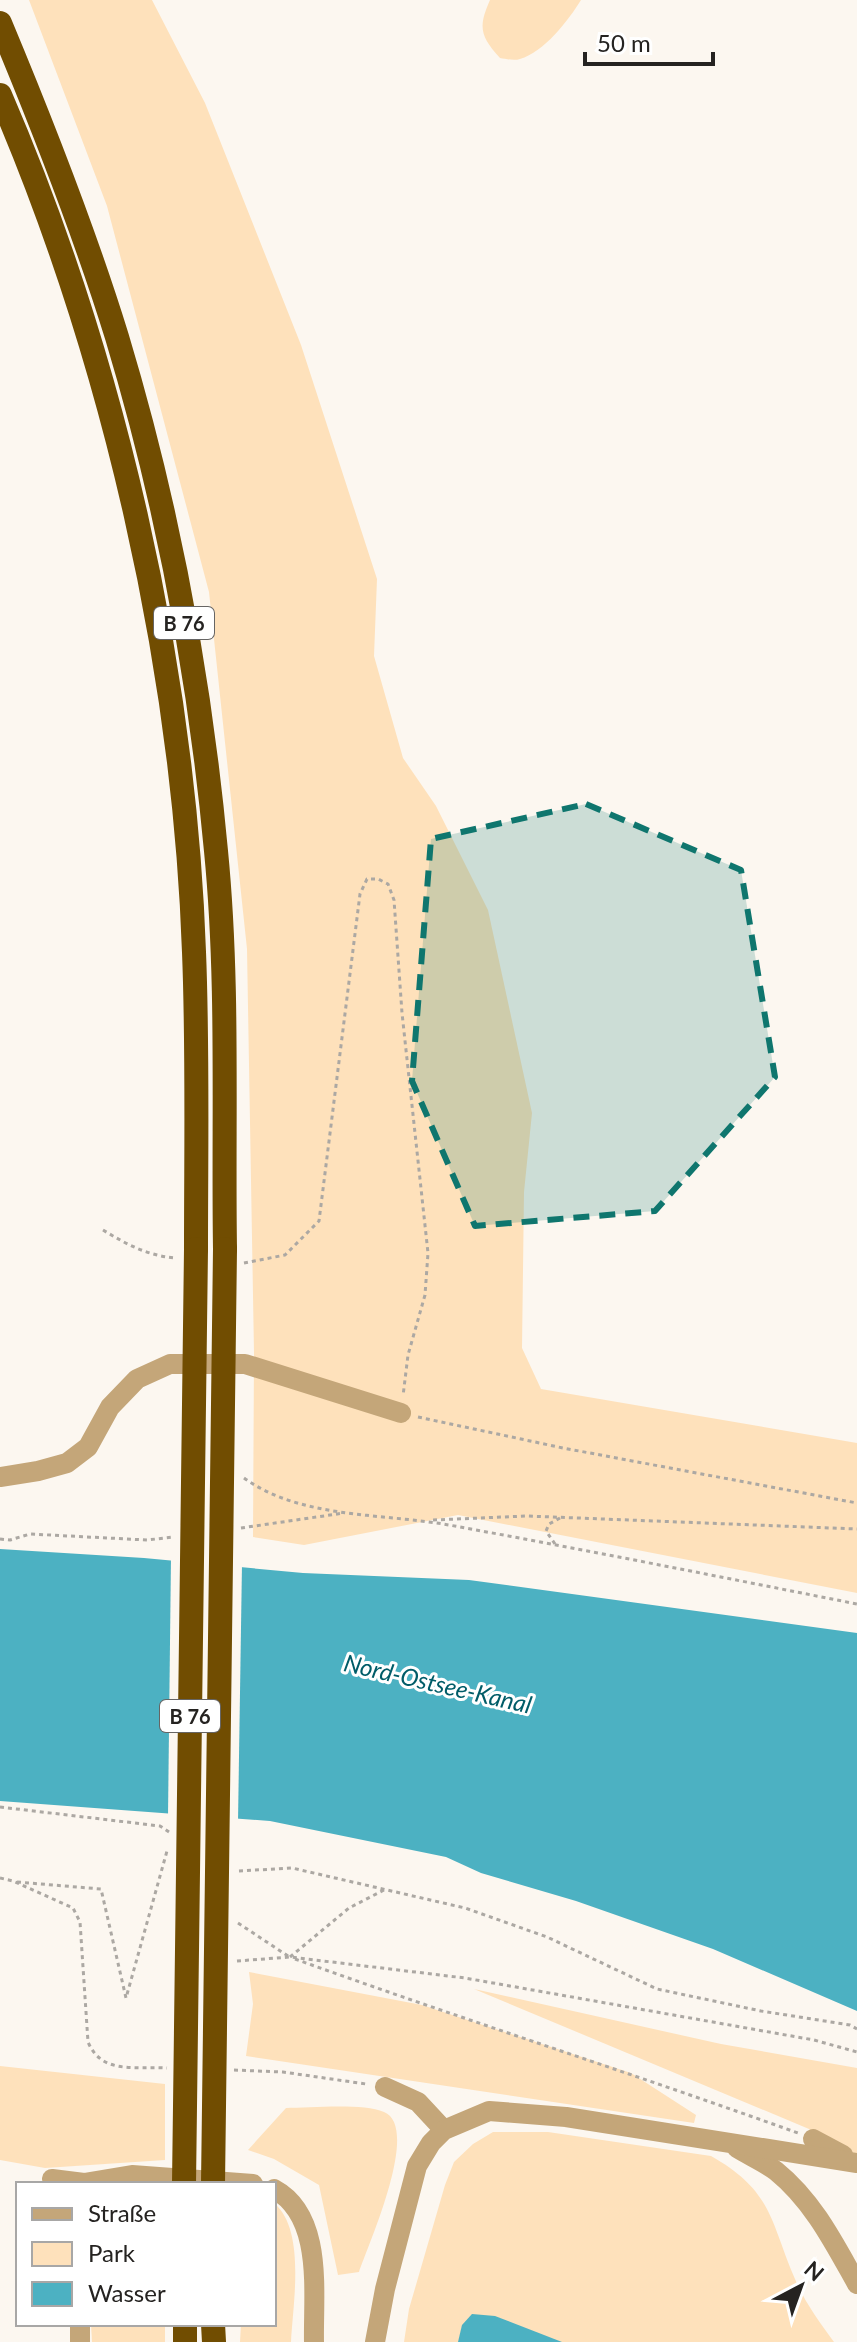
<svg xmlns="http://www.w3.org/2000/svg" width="857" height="2342" viewBox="0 0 857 2342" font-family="Lato,sans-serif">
<rect width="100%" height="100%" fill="#fcf7f0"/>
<!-- green -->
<g fill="#fee1bb">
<polygon points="29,0 152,0 205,103 301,345 377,579 374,656 403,758 436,806 488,910 532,1113 524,1192 522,1348 541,1389 857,1443 857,1593 458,1515 304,1545 253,1537 254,1353 247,949 209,592 107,206"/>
<path d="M490 0H581C568 21 544 52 520 59 514 61 506 59 500 58 480 36 478 27 490 0Z"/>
<polygon points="249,1972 422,2005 631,2073 696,2115 694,2123 246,2056 253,2004"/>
<polygon points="474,1989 721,2044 857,2068 857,2156 849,2154 809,2129"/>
<polygon points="0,2066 165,2084 165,2160 45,2168 0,2160"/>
<path d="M286 2108C310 2108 363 2103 384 2112 421 2127 369 2243 359 2272L338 2275 319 2185 274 2159 248 2150Z"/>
<path d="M493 2132H548L711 2156C773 2191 770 2221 795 2279 804 2301 820 2323 834 2342H404L409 2309 445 2185 454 2162 473 2144Z"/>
<path d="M274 2203C306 2230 293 2303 291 2342H240L241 2324H274Z"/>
<polygon points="91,2324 165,2324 165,2342 92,2342"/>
</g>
<!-- water -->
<g fill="#4cb1c2">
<polygon points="0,1549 144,1558 303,1573 469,1580 857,1633 857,2011 713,1949 576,1901 481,1873 446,1857 270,1821 0,1801"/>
<polygon points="472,2314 495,2316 562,2342 458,2342 462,2325"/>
</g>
<!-- pier -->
<polygon fill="#fcf7f0" points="171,1556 242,1563 238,1822 168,1816"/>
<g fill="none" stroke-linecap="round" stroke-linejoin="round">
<!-- path -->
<g stroke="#aca8a3" stroke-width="3" stroke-dasharray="4 4" stroke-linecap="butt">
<path d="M103 1230C126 1244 148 1256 176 1258"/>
<polyline points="244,1263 285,1255 319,1221 360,894 367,879 378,879 388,884 394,900 402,1013 428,1253 425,1295 408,1355 403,1396"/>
<polyline points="418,1417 563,1448 857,1503"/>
<path d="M244 1478C301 1519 382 1513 449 1525 586 1550 721 1577 857 1604"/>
<polyline points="433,1520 527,1516 857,1529"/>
<polyline points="241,1528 344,1513"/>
<polyline points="0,1539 10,1540 30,1534 147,1540 174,1537"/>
<polyline points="555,1544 546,1531 549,1524 560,1518"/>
<polyline points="0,1807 160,1826 169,1832"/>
<polyline points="239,1871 292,1868 465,1908 547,1937 657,1989 761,2011 850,2025 857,2029"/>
<path d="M0 1878 13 1881 73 1908 80 1922 88 2042C102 2075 135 2066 167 2068"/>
<polyline points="17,1882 101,1889 126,1998 167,1851"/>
<polyline points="238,1923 288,1956"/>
<polyline points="290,1957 349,1908 384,1890"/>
<path d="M295 1959C462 2019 631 2073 798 2133"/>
<polyline points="237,1961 290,1957 465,1978 814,2040 857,2052"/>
<polyline points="234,2070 283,2072 366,2084"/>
</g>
<!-- minor -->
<g stroke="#c4a679" stroke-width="20">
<polyline points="0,1477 38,1471 67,1463 88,1447 110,1407 137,1379 170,1364 245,1364 401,1413"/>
<polyline points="385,2087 418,2102 444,2130"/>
<polyline points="813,2139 843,2155"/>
<path d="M737 2148C750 2156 764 2162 776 2171 813 2201 834 2243 857 2284"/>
<polyline points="52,2179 84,2183 132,2175 253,2184"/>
<path d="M274 2189C324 2216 313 2293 314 2342"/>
<polyline points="80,2342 80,2324"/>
<polyline points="375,2342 385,2289 417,2166 431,2143 444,2130 489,2111 566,2117 857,2163"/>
</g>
<!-- highway -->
<g stroke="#714d01" stroke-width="24">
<path d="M0 23C43 126 84 230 117 337 167 503 200 678 216 851 229 983 223 1117 225 1249"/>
<path d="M0 95C113 357 184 666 194 952 198 1051 196 1150 196 1249"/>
<polyline points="185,2324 185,2342"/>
<polyline points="213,2324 214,2342"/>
</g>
<!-- highway-bridge -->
<g stroke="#714d01" stroke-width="24">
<polyline points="184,2184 196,1249"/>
<polyline points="213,2184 225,1249"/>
</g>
</g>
<!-- marked area -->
<path fill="#0f766e" fill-opacity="0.2" stroke="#0f766e" stroke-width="6" stroke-dasharray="16 10" stroke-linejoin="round" d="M586 804 741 870 775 1077 655 1211 475 1226 412 1081 431 839Z"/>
<g text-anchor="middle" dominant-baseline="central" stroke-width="6" stroke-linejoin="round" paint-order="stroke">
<!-- shield labels -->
<g fill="#fff" stroke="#666564" stroke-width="2">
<rect x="154" y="607" width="60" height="32" rx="6"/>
<rect x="160" y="1700" width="60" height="32" rx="6"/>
</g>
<g font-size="20" font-weight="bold" fill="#252321">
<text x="184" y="623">B 76</text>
<text x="190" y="1716">B 76</text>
</g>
<!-- water labels -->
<g font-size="24" font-style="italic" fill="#005c68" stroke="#fff">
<text transform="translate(438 1683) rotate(13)">Nord-Ostsee-Kanal</text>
</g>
</g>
<!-- legend -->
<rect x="16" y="2182" width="260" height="144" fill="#ffffff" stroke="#a8a7a6" stroke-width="2"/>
<rect x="32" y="2208" width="40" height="12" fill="#c4a679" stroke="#a8a7a6" stroke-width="2"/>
<text x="88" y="2222" font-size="24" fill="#252321">Straße</text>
<rect x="32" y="2242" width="40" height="24" fill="#fee1bb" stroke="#a8a7a6" stroke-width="2"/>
<text x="88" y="2262" font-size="24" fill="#252321">Park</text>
<rect x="32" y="2282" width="40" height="24" fill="#4cb1c2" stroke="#a8a7a6" stroke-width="2"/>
<text x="88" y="2302" font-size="24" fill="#252321">Wasser</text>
<!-- north arrow -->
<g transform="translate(801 2286) rotate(41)" stroke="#ffffff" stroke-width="6" paint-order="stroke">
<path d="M0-6L14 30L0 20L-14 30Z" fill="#252321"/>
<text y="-12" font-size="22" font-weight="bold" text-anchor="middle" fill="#252321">N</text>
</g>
<!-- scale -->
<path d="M585 52v12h128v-12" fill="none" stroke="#252321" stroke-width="4"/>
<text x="597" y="52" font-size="24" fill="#252321" stroke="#ffffff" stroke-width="6" paint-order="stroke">50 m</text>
</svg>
